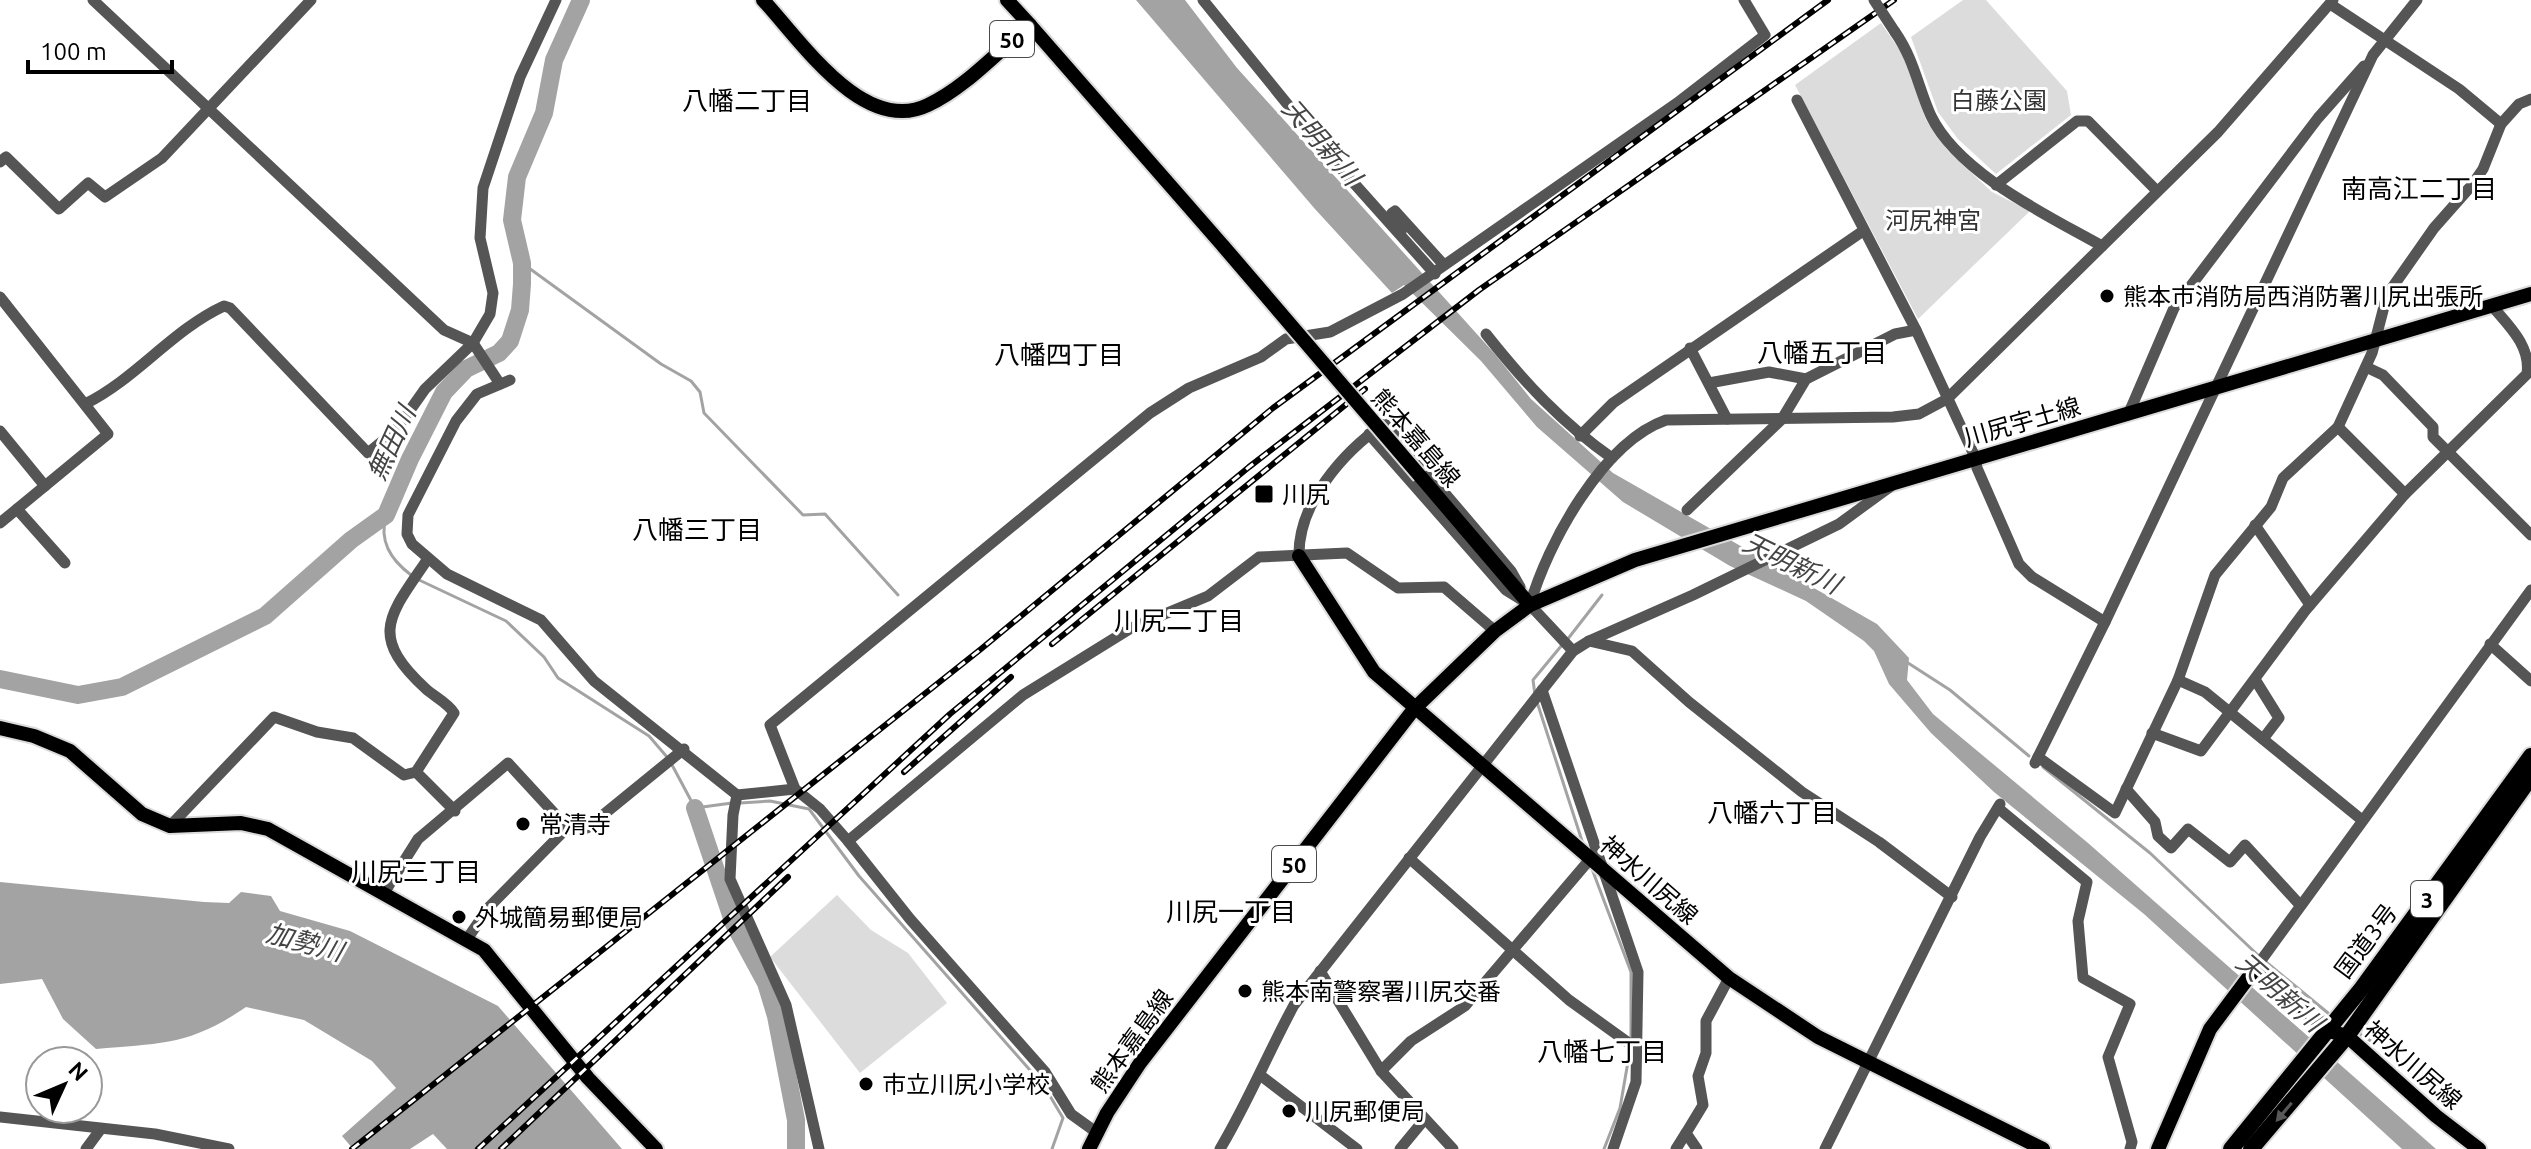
<svg xmlns="http://www.w3.org/2000/svg" width="2531" height="1149" viewBox="0 0 2531 1149" font-family="Ubuntu,'Noto Sans JP',sans-serif">
<rect width="100%" height="100%" fill="#fff"/>
<!-- green -->
<g fill="#dcdcdc">
<polygon points="1963,0 1986,0 2067,91 2071,115 1996,174 1958,139 1938,112 1911,37"/>
<polygon points="1881,23 1904,56 1926,120 1948,151 1992,192 2030,211 1918,319 1795,85"/>
<polygon points="837,895 871,930 908,953 947,1003 860,1073 770,957"/>
</g>
<!-- water -->
<g fill="#a3a3a3">
<polygon points="1136,0 1185,0 1237,68 1494,353 1531,399 1613,473 1877,624 1909,658 1907,680 1933,714 2088,843 2436,1149 2402,1149 2144,914 1994,792 1931,733 1889,684 1874,651 1864,641 1806,601 1730,566 1623,502 1537,427 1481,361 1404,285 1392,293 1315,209"/>
<path d="M0 882 204 902 229 903 241 892 271 896 280 911 350 931 498 1006 622 1149H447L433 1134 410 1149H353L342 1136 396 1088 372 1061 304 1020 246 1007C189 1046 162 1043 96 1049L63 1019 42 979 0 984Z"/>
</g>
<g fill="none" stroke-linecap="round" stroke-linejoin="round">
<!-- stream -->
<g stroke="#a3a3a3" stroke-width="3">
<polyline points="522,263 661,364 691,381 700,392 704,413 803,515 825,514 898,595"/>
<path d="M386 515C379 541 390 559 411 575"/>
<polyline points="417,579 506,621 544,657 558,678 649,736 667,757"/>
<polyline points="1567,640 1602,595"/>
<polyline points="1905,661 1950,690 2029,756"/>
<polyline points="1535,695 1533,680 1562,645"/>
<polyline points="1537,702 1584,847"/>
<polyline points="671,763 695,808 732,803"/>
<polyline points="2043,767 2150,853 2260,957"/>
<polyline points="740,803 770,801 809,809 859,876 1044,1086 1063,1118 1052,1149"/>
<polyline points="1592,869 1631,972 1631,1038"/>
<polyline points="2266,962 2328,1013"/>
<polyline points="2360,1034 2374,1043"/>
<polyline points="1604,1149 1620,1108 1630,1050"/>
</g>
<!-- river -->
<g stroke="#a3a3a3" stroke-width="18">
<polyline points="0,679 78,695 122,687 265,616 351,540 386,515 410,459 444,392 466,369 499,353 510,341 520,310 522,284 522,263 512,220 517,177 544,113 554,60 581,0"/>
<polyline points="695,808 734,924 766,983 776,1016 796,1120 796,1149"/>
</g>
<defs>
<g id="major">
<path d="M763 0C801 41 864 136 928 105 965 88 998 51 1030 25L1224 247"/>
<polyline points="1007,0 1030,25"/>
<polyline points="1420,476 1530,605"/>
<polyline points="1299,556 1374,672 1729,978 1818,1037 2043,1149"/>
<polyline points="0,728 34,736 70,751 142,814 170,826 241,823 268,829 484,950 588,1078 656,1149"/>
<polyline points="1089,1149 1107,1113 1140,1063 1414,709 1495,631 1530,605 1635,560 2531,294"/>
<polyline points="2158,1149 2210,1029 2257,966 2329,1031 2347,1036 2436,1116 2479,1149"/>
</g>
<g id="highway">
<polyline points="2231,1149 2362,988 2531,756"/>
<polyline points="2251,1149 2347,1036 2531,777"/>
</g>
</defs>
<!-- major casing -->
<use href="#major" stroke="#dbdbdb" stroke-width="18"/>
<!-- highway casing -->
<use href="#highway" stroke="#dbdbdb" stroke-width="20"/>
<!-- minor -->
<g stroke="#555" stroke-width="11">
<polyline points="93,0 444,330 473,343 500,384"/>
<polyline points="1203,0 1327,153 1435,274"/>
<polyline points="2330,4 2459,89 2501,124"/>
<path d="M1895 32C1914 59 1918 87 1931 116 1959 174 2049 216 2102 246"/>
<polyline points="1797,100 1916,330 1975,457 1977,468 2019,564 2032,577 2105,622"/>
<polyline points="0,162 6,157 59,209 88,183 105,197 162,158 311,0"/>
<polyline points="1996,185 2077,121 2088,121 2157,191"/>
<polyline points="1401,232 1392,213 1395,211 1443,264"/>
<polyline points="0,297 108,434 0,523"/>
<path d="M1486 334C1524 382 1562 423 1612 458"/>
<polyline points="1690,348 1727,419"/>
<polyline points="2366,367 2383,375 2433,427 2433,437 2531,535"/>
<polyline points="510,380 477,394 456,421 408,515 407,534 412,544 447,574 541,620 594,681 737,795 795,789"/>
<polyline points="1709,383 1769,372 1806,379"/>
<path d="M85 404C136 379 172 330 224 306L230 308 368 453 396 430 425 389 473 343 490 314 493 293 480 238 483 188 520 77 556 0"/>
<polyline points="2128,415 2174,308 2318,118 2364,66"/>
<polyline points="2338,427 2405,494"/>
<polyline points="0,431 45,486"/>
<polyline points="1369,434 1506,590 1530,605 1573,651"/>
<polyline points="1580,436 1613,403 1863,231"/>
<polyline points="17,509 65,563"/>
<polyline points="1687,510 1782,419 1806,379 1895,334 1916,330"/>
<polyline points="2255,525 2310,605"/>
<path d="M1299 556C1298 503 1343 452 1385 423L1511 571 1520 587"/>
<path d="M1530 605C1547 544 1603 442 1666 420L1893 417 1919 414 1947 399 2218 132 2333 0"/>
<polyline points="1589,641 1632,651 1689,702 1802,792 1879,842 1952,897"/>
<polyline points="2490,644 2531,681"/>
<polyline points="2178,680 2205,692 2362,820"/>
<polyline points="2256,681 2279,718 2263,739"/>
<polyline points="1542,690 1638,972 1636,1082 1613,1149"/>
<path d="M2152 733 2201 751 2305 611 2405 494 2527 374C2531 346 2509 326 2492 306"/>
<polyline points="2038,757 2115,813 2178,680 2215,575 2271,507 2283,478 2338,427 2372,353 2387,295 2434,228 2472,185 2483,169 2501,124 2519,104 2531,99"/>
<polyline points="2035,763 2105,622 2373,55 2417,0"/>
<polyline points="416,772 455,811"/>
<polyline points="2126,789 2155,822 2158,836 2171,848 2188,829 2230,862 2245,845 2300,905"/>
<polyline points="737,795 733,815 730,879 786,1005 819,1149"/>
<polyline points="1998,808 2087,882 2078,921 2083,978 2130,1004 2108,1057 2132,1142 2130,1149"/>
<path d="M170 826 274 717 317 732 353 738 404 775 416 772 454 713C448 703 435 697 426 689 367 635 390 615 427 560"/>
<polyline points="848,841 1023,695 1131,628 1208,596 1259,557 1347,553 1398,588 1444,587 1495,631"/>
<polyline points="1409,858 1569,1000 1637,1049"/>
<polyline points="384,893 418,839 508,763 565,825 565,830"/>
<polyline points="467,939 490,906 565,830 587,828 684,749"/>
<polyline points="2257,966 2531,590"/>
<polyline points="1320,971 1381,1071 1453,1149"/>
<polyline points="1381,1071 1411,1041 1465,1006 1591,858"/>
<polyline points="1260,1075 1357,1149"/>
<polyline points="0,1117 155,1134 229,1149"/>
<polyline points="1096,1132 1071,1114 1045,1072 910,919 848,841 820,809 795,789 770,725 1150,413 1189,388 1261,357 1286,339 1330,332 1403,294 1677,103 1765,35 1744,0"/>
<polyline points="86,1149 100,1130"/>
<path d="M1220 1149C1248 1102 1268 1053 1294 1005L1573 651 1589 641 1693 595 1839 524 1891 486"/>
<polyline points="1400,1149 1424,1120"/>
<polyline points="1676,1149 1686,1133"/>
<polyline points="1697,1149 1686,1133 1703,1105 1698,1076 1706,1053 1706,1021 1729,978"/>
<polyline points="1825,1149 1980,837 2000,804"/>
</g>
<!-- major -->
<use href="#major" stroke="#000" stroke-width="14"/>
<!-- highway -->
<use href="#highway" stroke="#000" stroke-width="16"/>
<defs>
<g id="rail">
<polyline points="1052,644 1365,389"/>
<polyline points="904,772 1011,677"/>
<polyline points="352,1149 981,649 1273,408 1828,0"/>
<polyline points="478,1149 950,714 1249,467 1479,290 1894,0"/>
<polyline points="501,1149 788,877"/>
</g>
</defs>
<!-- rail casing -->
<use href="#rail" stroke="#000" stroke-width="6"/>
<!-- rail -->
<use href="#rail" stroke="#fff" stroke-width="3" stroke-dasharray="9" stroke-linecap="butt"/>
<defs>
<polyline id="major-bridge" points="1224,247 1420,476"/>
</defs>
<!-- major-bridge casing -->
<use href="#major-bridge" stroke="#dbdbdb" stroke-width="18" stroke-linecap="butt"/>
<!-- minor-bridge -->
<polyline stroke="#555" stroke-width="11" points="1874,0 1895,32"/>
<!-- major-bridge -->
<use href="#major-bridge" stroke="#000" stroke-width="14"/>
</g>
<!-- one-way arrows -->
<defs><path id="oneway-solid" d="M-6-.8H1V-3.2L6.5 0L1 3.2V.8H-6Z" transform="scale(2)"/></defs>
<use fill="#595959" href="#oneway-solid" transform="translate(2284 1112) rotate(130)"/>
<!-- markers -->
<g fill="#000" stroke="#fff" stroke-width="3">
<circle cx="2107" cy="296" r="8"/>
<rect x="1254" y="484" width="20" height="20" rx="4"/>
<circle cx="523" cy="824" r="8"/>
<circle cx="459" cy="917" r="8"/>
<circle cx="1245" cy="991" r="8"/>
<circle cx="866" cy="1084" r="8"/>
<circle cx="1289" cy="1111" r="8"/>
</g>
<g text-anchor="middle" dominant-baseline="central" stroke-width="6" stroke-linejoin="round" paint-order="stroke">
<!-- shield labels -->
<g fill="#fff" stroke="#4c4c4c" stroke-width="2">
<rect x="990" y="21" width="44" height="36" rx="6"/>
<rect x="1272" y="846" width="44" height="36" rx="6"/>
<rect x="2411" y="881" width="32" height="36" rx="6"/>
</g>
<g font-size="22" font-weight="bold" fill="#000">
<text x="1012" y="39">50</text>
<text x="1294" y="864">50</text>
<text x="2427" y="899">3</text>
</g>
<!-- park labels -->
<g font-size="24" fill="#333" stroke="#fff">
<text x="1999" y="100">白藤公園</text>
<text x="1933" y="220">河尻神宮</text>
</g>
<!-- poi labels -->
<g font-size="24" fill="#000" stroke="#fff" text-anchor="start">
<text x="2123" y="296">熊本市消防局西消防署川尻出張所</text>
<text x="1282" y="494">川尻</text>
<text x="539" y="824">常清寺</text>
<text x="475" y="917">外城簡易郵便局</text>
<text x="1261" y="991">熊本南警察署川尻交番</text>
<text x="882" y="1084">市立川尻小学校</text>
<text x="1305" y="1111">川尻郵便局</text>
</g>
<!-- street labels -->
<g font-size="24" fill="#000" stroke="#fff">
<text transform="translate(2022 422) rotate(-16)">川尻宇土線</text>
<text transform="translate(1416 438) rotate(49)">熊本嘉島線</text>
<text transform="translate(1649 880) rotate(41)">神水川尻線</text>
<text transform="translate(2366 941) rotate(-53)">国道3号</text>
<text transform="translate(1132 1041) rotate(-54)">熊本嘉島線</text>
<text transform="translate(2413 1065) rotate(41)">神水川尻線</text>
</g>
<!-- neighbourhood labels -->
<g font-size="26" fill="#000" stroke="#fff">
<text x="747" y="100">八幡二丁目</text>
<text x="2419" y="188">南高江二丁目</text>
<text x="1822" y="352">八幡五丁目</text>
<text x="1059" y="354">八幡四丁目</text>
<text x="697" y="529">八幡三丁目</text>
<text x="1179" y="620">川尻二丁目</text>
<text x="1772" y="812">八幡六丁目</text>
<text x="416" y="871">川尻三丁目</text>
<text x="1231" y="911">川尻一丁目</text>
<text x="1602" y="1051">八幡七丁目</text>
</g>
<!-- water labels -->
<g font-size="26" font-style="italic" fill="#444" stroke="#fff">
<text transform="translate(1322 142) rotate(49)">天明新川</text>
<text transform="translate(391 443) rotate(-65)">無田川</text>
<text transform="translate(1792 563) rotate(26)">天明新川</text>
<text transform="translate(305 942) rotate(15)">加勢川</text>
<text transform="translate(2280 992) rotate(41)">天明新川</text>
</g>
</g>
<!-- north arrow -->
<g transform="translate(64 1085) rotate(46)"><circle r="38" fill="#ffffff" stroke="#999999" stroke-width="2"/>
<path d="M0-6L14 30L0 20L-14 30Z" fill="#000000"/>
<text y="-12" font-size="22" font-weight="bold" text-anchor="middle" fill="#000000">N</text>
</g>
<!-- scale -->
<path d="M28 60v12h144v-12" fill="none" stroke="#000000" stroke-width="4"/>
<text x="40" y="60" font-size="24" fill="#000000" stroke="#ffffff" stroke-width="6" paint-order="stroke">100 m</text>
</svg>
